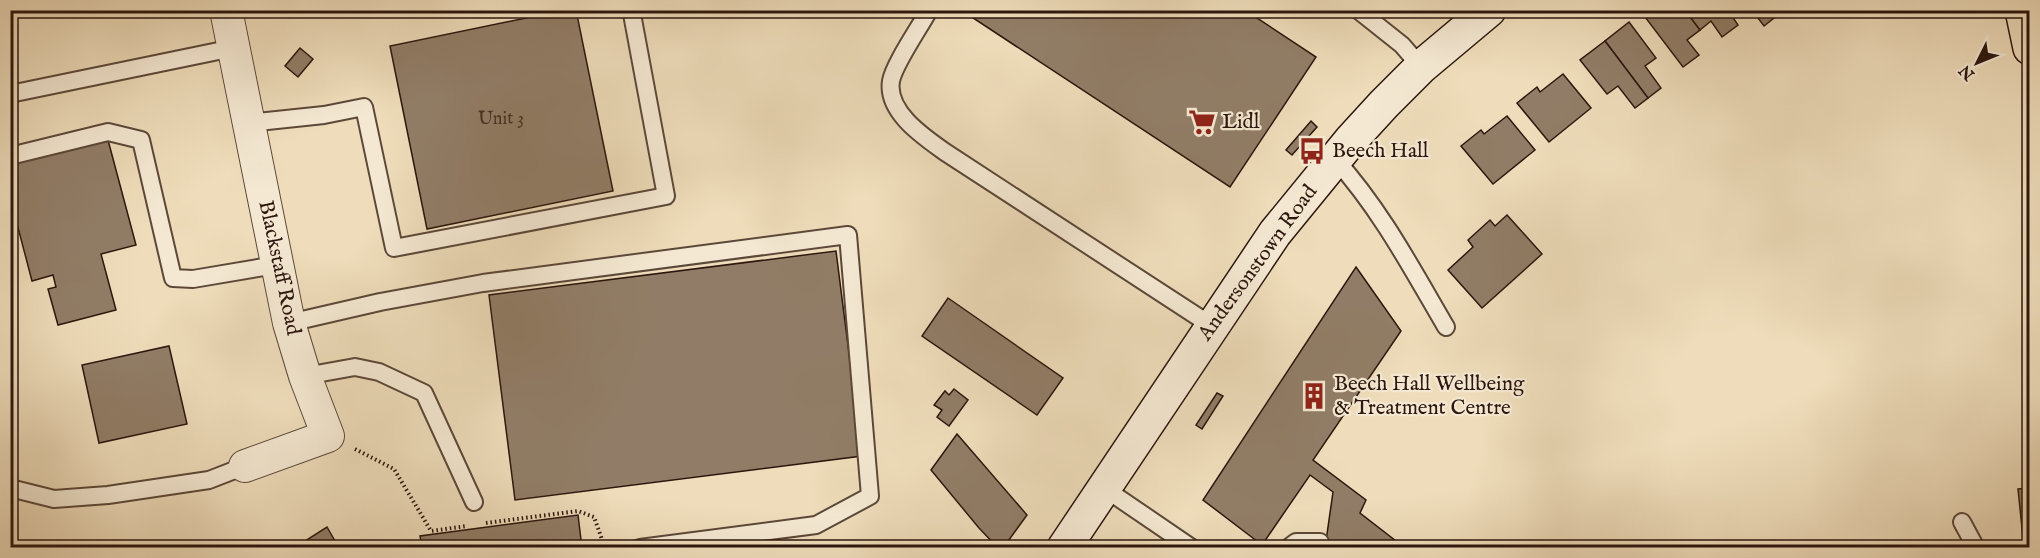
<svg xmlns="http://www.w3.org/2000/svg" width="2040" height="558" viewBox="0 0 2040 558" font-family="'IM FELL English',serif">
<rect width="100%" height="100%" fill="#eedcba"/>
<filter id="stains"><feTurbulence type="fractalNoise" baseFrequency=".00333" numOctaves="4"/><feColorMatrix values="0 0 0 0 .2 0 0 0 0 .09 0 0 0 0 .02 0 0 0 .5 -.17"/></filter>
<radialGradient id="worn" r=".72"><stop offset=".6" stop-color="#630" stop-opacity="0"/><stop offset="1" stop-color="#630" stop-opacity=".3"/></radialGradient>
<!-- building -->
<g fill="#917d67" stroke="#2c160e" stroke-width="1.5">
<polygon points="565,10 576,10 613,191 427,229 390,46"/>
<polygon points="961,10 1245,10 1316,57 1230,187"/>
<polygon points="1646,10 1685,10 1700,30 1687,40 1699,55 1683,67 1642,13"/>
<polygon points="1685,10 1728,10 1738,25 1722,37 1711,21 1700,30"/>
<polygon points="1752,10 1776,10 1779,14 1764,26"/>
<polygon points="1629,22 1656,58 1645,66 1661,88 1648,98 1605,41"/>
<polygon points="1605,41 1648,98 1635,108 1618,86 1607,94 1580,60"/>
<polygon points="300,48 313,59 298,77 285,66"/>
<polygon points="1563,74 1591,108 1549,142 1517,103 1537,87 1540,92"/>
<polygon points="1507,116 1535,150 1493,184 1461,146 1481,130 1484,134"/>
<polygon points="1311,121 1317,127 1292,155 1286,150"/>
<polygon points="108,140 136,245 101,254 116,310 58,325 48,289 56,287 53,275 32,281 10,197 10,165"/>
<polygon points="1507,215 1542,254 1482,308 1448,270 1473,247 1468,240 1490,220 1495,226"/>
<polygon points="836,251 862,456 515,500 489,295"/>
<polygon points="1356,267 1401,331 1313,460 1366,500 1360,513 1405,548 1325,548 1333,492 1310,475 1262,545 1203,500"/>
<polygon points="948,298 1063,378 1037,415 922,336"/>
<polygon points="169,346 187,424 99,443 82,365"/>
<polygon points="954,389 968,400 949,426 937,417 942,410 934,405 945,391 949,395"/>
<polygon points="1217,393 1223,396 1202,429 1196,425"/>
<polygon points="957,434 1027,515 1003,548 998,548 979,528 931,470"/>
<polygon points="2030,488 2030,548 2024,548 2018,489"/>
<polygon points="578,515 582,548 422,548 420,536"/>
<polygon points="327,527 339,548 294,548"/>
</g>
<g fill="none" stroke-linecap="round" stroke-linejoin="round">
<defs>
<g id="service">
<path d="M929 10C920 27 894 64 891 81 886 112 924 137 945 152L1212 326"/>
<polyline points="1358,10 1402,45 1421,67"/>
<polyline points="10,94 233,48"/>
<polyline points="248,123 324,115 364,107 394,248 666,196 632,14"/>
<polyline points="10,156 108,132 141,140 173,278 193,279 276,265"/>
<path d="M1335 159C1381 210 1412 269 1446 327"/>
<polyline points="289,323 380,302 483,283 848,235 870,496 816,525 640,548"/>
<polyline points="305,376 355,367 379,372 424,393 474,502"/>
<polyline points="10,488 54,499 108,495 209,480 245,466"/>
<polyline points="1104,488 1192,548"/>
<polyline points="1962,522 1976,548"/>
<polyline points="1288,548 1296,542 1320,542"/>
</g>
<polyline id="minor" points="226,10 289,323 305,376 328,436 245,466"/>
<polyline id="secondary" points="1064,548 1275,233 1351,140 1384,104 1421,67 1489,10"/>
<polyline id="trunk" points="2022,10 2030,48"/>
</defs>
<!-- service casing -->
<use href="#service" stroke="#5c4839" stroke-width="20"/>
<!-- minor casing -->
<use href="#minor" stroke="#5c4839" stroke-width="34"/>
<!-- secondary casing -->
<use href="#secondary" stroke="#2c160e" stroke-width="36"/>
<!-- trunk casing -->
<use href="#trunk" stroke="#2c160e" stroke-width="36"/>
<!-- path -->
<g stroke="#2c160e" stroke-width="4" stroke-dasharray="1.5 3" stroke-linecap="butt">
<polyline points="355,449 394,469 431,531 467,526"/>
<polyline points="486,523 578,511 594,517 605,548"/>
</g>
<!-- service -->
<use href="#service" stroke="#f4e8d2" stroke-width="16"/>
<!-- minor -->
<use href="#minor" stroke="#f4e8d2" stroke-width="32"/>
<!-- secondary -->
<use href="#secondary" stroke="#f4e8d2" stroke-width="33"/>
<!-- trunk -->
<use href="#trunk" stroke="#eedcba" stroke-width="33"/>
</g>
<!-- icons -->
<defs>
<symbol id="supermarket-bare" viewBox="-9 -9 18 18"><path d="M-6-5.5h2.5l.6 2H6L4.5 2H-2.5L-4.4-4H-6ZM-1.5 3.2a1.3 1.3 0 1 0 .1 0ZM3 3.2a1.3 1.3 0 1 0 .1 0Z" fill="#8f2418" stroke="#f4e8d2" stroke-width="2.5" paint-order="stroke"/></symbol>
<symbol id="bus-bare" viewBox="-9 -9 18 18"><path d="M-5-6H5V4H4V6H2V4H-2V6H-4V4H-5ZM-3.5-4V0h7V-4ZM-3.5 1.2v1.5H-2V1.2ZM2 1.2v1.5H3.5V1.2Z" fill="#8f2418" stroke="#f4e8d2" stroke-width="2.5" paint-order="stroke"/></symbol>
<symbol id="building-bare" viewBox="-9 -9 18 18"><path d="M-4-6H4V6H1V3H-1V6H-4ZM-2.5-4.3h1.7v1.8h-1.7ZM.8-4.3h1.7v1.8H.8ZM-2.5-1h1.7V.8h-1.7ZM.8-1h1.7V.8H.8Z" fill="#8f2418" stroke="#f4e8d2" stroke-width="2.5" paint-order="stroke"/></symbol>
</defs>
<g fill-rule="evenodd">
<use href="#supermarket-bare" x="1183" y="103" width="38" height="38"/>
<use href="#bus-bare" x="1293" y="132" width="38" height="38"/>
<use href="#building-bare" x="1295" y="377" width="38" height="38"/>
</g>
<g text-anchor="middle" dominant-baseline="central" stroke-width="4.5" stroke-linejoin="round" paint-order="stroke">
<!-- number labels -->
<g font-size="18" fill="#453024">
<text x="501" y="119">Unit 3</text>
</g>
<!-- poi labels -->
<g font-size="21" fill="#2c160e" stroke="#f4e8d2" text-anchor="start">
<text x="1222" y="122">Lidl</text>
<text x="1332" y="151">Beech Hall</text>
<text x="1334" y="384">Beech Hall Wellbeing<tspan x="1334" dy="24">&amp; Treatment Centre</tspan></text>
</g>
<!-- street labels -->
<g font-size="21" fill="#2c160e" stroke="#f4e8d2">
<text transform="translate(1258 263) rotate(-54)">Andersonstown Road</text>
<text transform="translate(279 268) rotate(78)">Blackstaff Road</text>
</g>
</g>
<!-- margin -->
<rect width="2040" height="558" fill="none" stroke="#eedcba" stroke-width="36"/>
<rect x="12" y="12" width="2016" height="534" fill="none" stroke="#2c160e" stroke-width="3"/>
<rect x="18" y="18" width="2004" height="522" fill="none" stroke="#2c160e" stroke-width="1.5"/>
<!-- north arrow -->
<g transform="translate(1977 63) rotate(227)" stroke="#f4e8d2" stroke-width="4.5" paint-order="stroke">
<path d="M0-4.5L10 22L0 15L-10 22Z" fill="#2c160e"/>
<text y="-9" font-size="16" font-weight="bold" text-anchor="middle" fill="#2c160e">N</text>
</g>
<rect width="100%" height="100%" filter="url(#stains)"/>
<rect width="100%" height="100%" fill="url(#worn)"/>
</svg>
